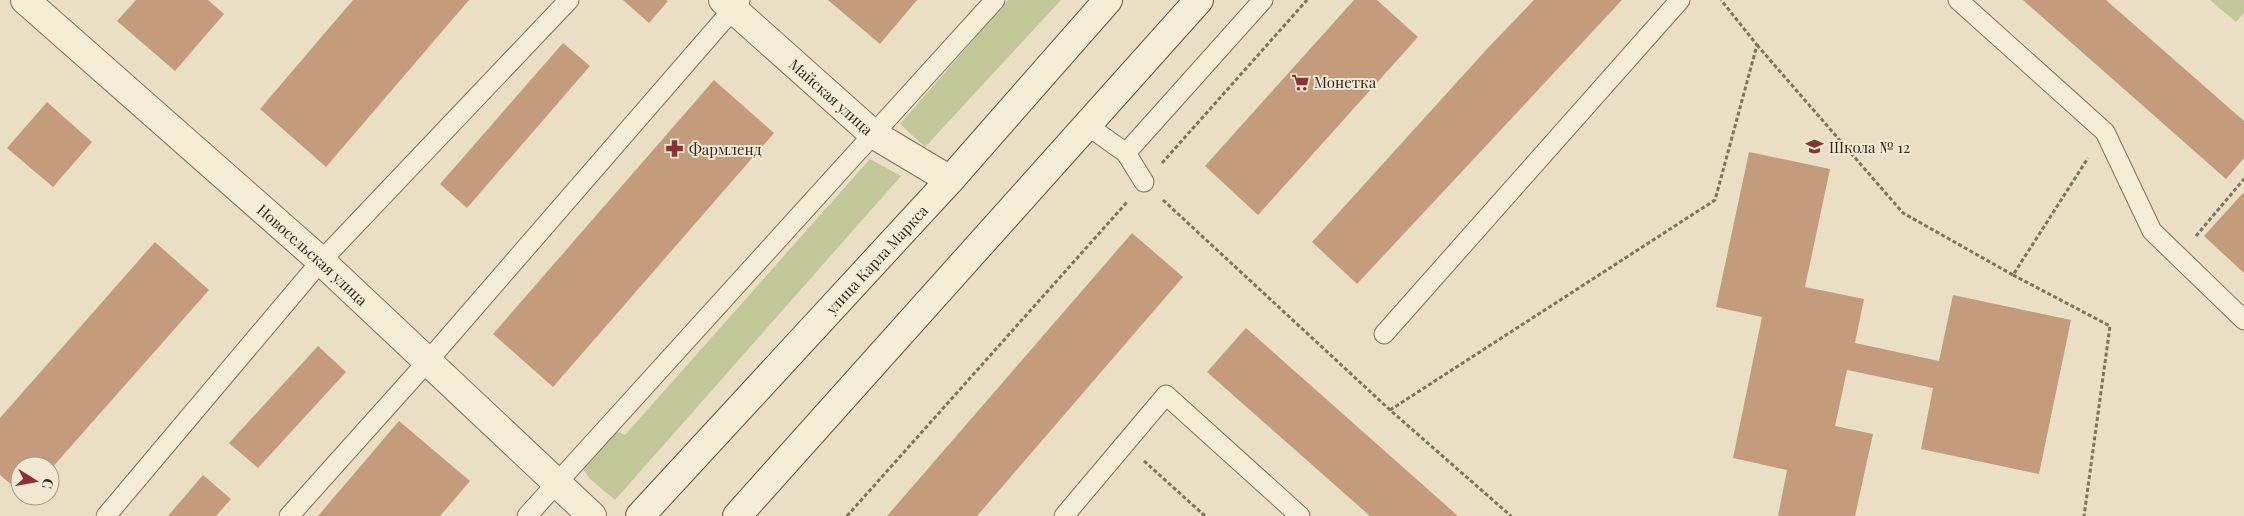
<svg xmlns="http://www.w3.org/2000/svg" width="2244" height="516" viewBox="0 0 2244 516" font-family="'Playfair Display',serif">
<rect width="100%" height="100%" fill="#eadfc4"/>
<!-- green -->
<g fill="#c1c799">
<polygon points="1008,0 1061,0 925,147 900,124"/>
<polygon points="2210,0 2244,0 2244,13 2236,22"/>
<polygon points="870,159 901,176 615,500 590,479 580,465 611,428 625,435"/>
</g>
<!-- building -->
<g fill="#c49c7d">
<polygon points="136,0 208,0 224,14 175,71 117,21"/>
<polygon points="353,0 469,0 326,167 260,109"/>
<polygon points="623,0 666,0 668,1 649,23"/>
<polygon points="828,0 917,0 880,44"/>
<polygon points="1354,0 1377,0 1418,37 1258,215 1205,166"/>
<polygon points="1534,0 1622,0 1357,284 1312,242 1486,50"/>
<polygon points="2023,0 2106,0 2244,121 2244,158 2226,179"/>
<polygon points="563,43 590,66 467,208 440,184"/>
<polygon points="714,80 774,133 553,387 493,334"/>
<polygon points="47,102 92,142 53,187 7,148"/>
<polygon points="1749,152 1830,169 1805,287 1864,299 1855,343 1939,361 1953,295 2071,320 2039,474 1921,449 1933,388 1847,370 1835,426 1873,434 1855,516 1778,516 1787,470 1733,458 1762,317 1716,307"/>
<polygon points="2243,193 2244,194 2244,273 2204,236"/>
<polygon points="1132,233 1183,277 977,516 887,516"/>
<polygon points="155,242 209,290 50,470 50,466 20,466 20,492 0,475 0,418"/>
<polygon points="1246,328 1458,516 1370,516 1207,372"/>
<polygon points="318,346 346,372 258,468 229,443"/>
<polygon points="399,421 470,481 440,516 318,516"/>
<polygon points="203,475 231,499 216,516 168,516"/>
</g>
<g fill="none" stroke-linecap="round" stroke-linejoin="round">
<defs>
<g id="lane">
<polyline points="1958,0 2105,132 2152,231 2244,320"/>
<polyline points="1088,126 1126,153 1144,182"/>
<polyline points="1126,153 1263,0"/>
<polyline points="1384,334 1680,0"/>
<polyline points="106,516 321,261 569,0"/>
<polyline points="289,516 427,362 740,1"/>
<polyline points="527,516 995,0"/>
<polyline points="1064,516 1166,395 1300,516"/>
</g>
<g id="street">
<path id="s1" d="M25 0 321 261 592 516"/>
<path id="s2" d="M723 0 873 134 950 180"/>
</g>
<g id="secondary">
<path id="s3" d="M640 516 950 180 1108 0"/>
<polyline points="737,516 1199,0"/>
</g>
</defs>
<!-- lane casing -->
<use href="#lane" stroke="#82715c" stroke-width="21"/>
<!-- street casing -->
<use href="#street" stroke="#82715c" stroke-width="30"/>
<!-- secondary casing -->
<use href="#secondary" stroke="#64523f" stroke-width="30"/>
<!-- path -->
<g stroke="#82715c" stroke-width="3" stroke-dasharray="4 2.5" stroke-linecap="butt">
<polyline points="1757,45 1903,213 2013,275 2088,158"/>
<polyline points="1162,163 1307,0"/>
<polyline points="1163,200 1390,410 1511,516"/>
<polyline points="2196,236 2244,179"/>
<polyline points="2013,275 2110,326 2084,516"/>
<polyline points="1390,410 1715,200 1757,45 1721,0"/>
<polyline points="1144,461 1205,516"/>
<polyline points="847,516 1128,201"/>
</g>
<!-- lane -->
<use href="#lane" stroke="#f5ecd6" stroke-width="19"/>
<!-- street -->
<use href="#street" stroke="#f5ecd6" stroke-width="28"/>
<!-- secondary -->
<use href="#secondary" stroke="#f5ecd6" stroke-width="28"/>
</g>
<!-- icons -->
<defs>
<symbol id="supermarket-bare" viewBox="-9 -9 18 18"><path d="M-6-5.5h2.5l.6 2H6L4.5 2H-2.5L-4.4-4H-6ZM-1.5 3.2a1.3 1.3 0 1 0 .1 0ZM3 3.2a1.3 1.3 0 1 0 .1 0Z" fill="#8c3232" stroke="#f2e9d3" stroke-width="2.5" paint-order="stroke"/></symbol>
<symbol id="school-bare" viewBox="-9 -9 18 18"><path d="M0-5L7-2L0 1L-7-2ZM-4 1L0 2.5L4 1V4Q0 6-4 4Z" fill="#8c3232" stroke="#f2e9d3" stroke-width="2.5" paint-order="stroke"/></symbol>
<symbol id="pharmacy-bare" viewBox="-9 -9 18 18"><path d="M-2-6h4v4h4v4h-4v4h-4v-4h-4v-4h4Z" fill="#8c3232" stroke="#f2e9d3" stroke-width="2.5" paint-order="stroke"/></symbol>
</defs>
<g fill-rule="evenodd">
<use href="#supermarket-bare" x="1288" y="70" width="25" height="25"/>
<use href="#school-bare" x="1802" y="134" width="25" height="25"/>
<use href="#pharmacy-bare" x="662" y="136" width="25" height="25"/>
</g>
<g text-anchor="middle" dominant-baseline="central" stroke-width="4" stroke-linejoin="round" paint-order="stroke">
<!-- poi labels -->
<g font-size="15" fill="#34291f" stroke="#f2e9d3" text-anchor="start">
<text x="1314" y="82">Монетка</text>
<text x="1829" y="147">Школа № 12</text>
<text x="689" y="149">Фармленд</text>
</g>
<!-- street labels -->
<g font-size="15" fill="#34291f" stroke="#f2e9d3">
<text stroke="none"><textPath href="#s2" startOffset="145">Майская улица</textPath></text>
<text stroke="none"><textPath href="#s1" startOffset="384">Новосельская улица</textPath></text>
<text stroke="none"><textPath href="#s3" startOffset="349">улица Карла Маркса</textPath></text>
</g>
</g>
<!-- north arrow -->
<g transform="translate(35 481) rotate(101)"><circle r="24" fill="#f2e9d3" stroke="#a69c8b"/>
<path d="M0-4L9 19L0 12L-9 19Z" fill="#8c3232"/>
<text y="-8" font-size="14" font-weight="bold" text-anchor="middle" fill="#34291f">С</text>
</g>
</svg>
